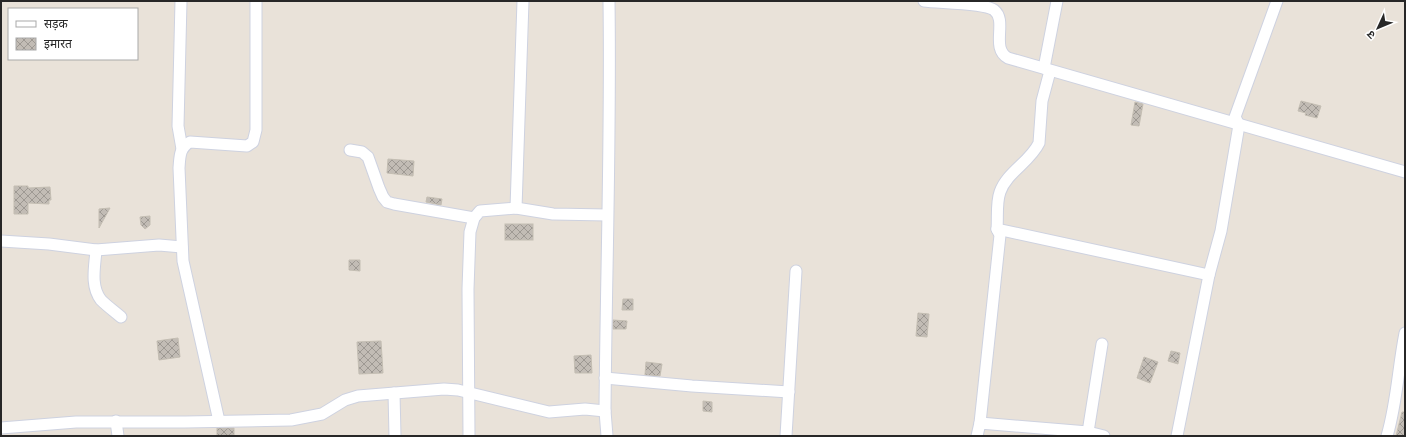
<svg xmlns="http://www.w3.org/2000/svg" width="1406" height="437" viewBox="0 0 1406 437" font-family="'Alegreya Sans','Noto Sans Devanagari',sans-serif">
<defs>
<pattern id="building-cross-hatch" width="8" height="8" patternUnits="userSpaceOnUse"><rect width="8" height="8" fill="#c2bcb5"/><path d="M0 0l8 8M0 8l8-8" fill="none" stroke="#9e9993"/></pattern>
</defs>
<rect width="100%" height="100%" fill="#e9e2d9"/>
<!-- building -->
<g fill="url(#building-cross-hatch)" stroke="#c4beb3">
<polygon points="1301,101 1321,106 1317,118 1305,115 1306,113 1298,111"/>
<polygon points="1135,102 1143,104 1139,126 1131,125"/>
<polygon points="388,159 414,161 413,176 387,173"/>
<polygon points="14,186 28,186 28,188 50,187 51,200 49,200 49,204 28,203 28,214 14,214"/>
<polygon points="427,197 442,199 441,205 426,202"/>
<polygon points="110,208 99,228 99,209"/>
<polygon points="150,216 150,225 145,229 141,225 140,217"/>
<rect x="505" y="224" width="28" height="16"/>
<polygon points="349,260 360,260 360,271 349,270"/>
<polygon points="623,299 633,299 633,310 622,310"/>
<polygon points="918,313 929,314 927,337 916,336"/>
<polygon points="613,320 627,321 626,329 613,329"/>
<polygon points="178,338 180,357 159,360 157,341"/>
<polygon points="381,341 383,373 359,374 357,342"/>
<polygon points="1171,351 1180,353 1178,364 1168,361"/>
<polygon points="591,355 592,373 575,373 574,356"/>
<polygon points="1144,357 1158,362 1150,383 1137,378"/>
<polygon points="646,362 662,364 660,376 645,375"/>
<polygon points="703,401 712,402 712,412 703,411"/>
<polygon points="1402,412 1405,412 1405,436 1396,436"/>
<polygon points="217,428 234,428 234,435 217,436"/>
</g>
<g fill="none" stroke-linecap="round" stroke-linejoin="round">
<defs>
<g id="minor">
<polyline points="181,1 178,126 182,149"/>
<path d="M924 1C938 3 985 3 994 10 1008 21 990 48 1008 58L1405 172"/>
<polyline points="1044,68 1057,1"/>
<path d="M1050 71 1042 101 1039 143C1030 162 1007 172 1000 192 996 203 998 218 997 229L1209 275"/>
<polyline points="350,150 362,152 368,157 379,188 383,197 387,202 394,204 474,218"/>
<polyline points="516,208 523,1"/>
<polyline points="1,241 49,244 96,250 159,245 182,247"/>
<path d="M96 250C95 266 90 286 101 300 107 306 114 311 121 317"/>
<polyline points="605,378 692,386 789,392"/>
<polyline points="394,393 395,436"/>
<polyline points="116,421 118,436"/>
<path d="M219 421 183 261 179 168C180 157 179 148 190 142L247 146 253 142 256 130V1"/>
<polyline points="980,423 1000,235 997,229"/>
<polyline points="1,428 76,422 185,422 291,420 322,414 345,400 358,396 444,389 458,390 549,412 585,409 605,411"/>
<polyline points="1088,432 1102,344"/>
<polyline points="469,436 468,289 470,232 474,218 480,211 516,208 553,214 607,215"/>
<path d="M607 436 605 411C606 275 611 138 609 1"/>
<polyline points="786,436 796,271"/>
<polyline points="977,436 980,423 1088,432 1104,436"/>
<polyline points="1177,436 1209,275 1221,231 1239,125 1235,117 1277,1"/>
<path d="M1387 436C1397 402 1398 368 1405 333"/>
</g>
</defs>
<!-- minor casing -->
<use href="#minor" stroke="#ced2e0" stroke-width="13"/>
<!-- minor -->
<use href="#minor" stroke="#fff" stroke-width="11"/>
</g>
<!-- border -->
<rect width="1406" height="437" fill="none" stroke="#272727" stroke-width="4"/>
<!-- legend -->
<rect x="8" y="8" width="130" height="52" fill="#ffffff" stroke="#a9a9a9"/>
<rect x="16" y="21" width="20" height="6" fill="#ffffff" stroke="#a9a9a9"/>
<text x="44" y="28" font-size="12" fill="#272727">सड़क</text>
<rect x="16" y="38" width="20" height="12" fill="url(#building-cross-hatch)" stroke="#a9a9a9"/>
<text x="44" y="48" font-size="12" fill="#272727">इमारत</text>
<!-- north arrow -->
<g transform="translate(1378 28) rotate(226)" stroke="#ffffff" stroke-width="3" paint-order="stroke">
<path d="M0-3L7 15L0 10L-7 15Z" fill="#272727"/>
<text y="-6" font-size="11" font-weight="bold" text-anchor="middle" fill="#272727">उ</text>
</g>
</svg>
